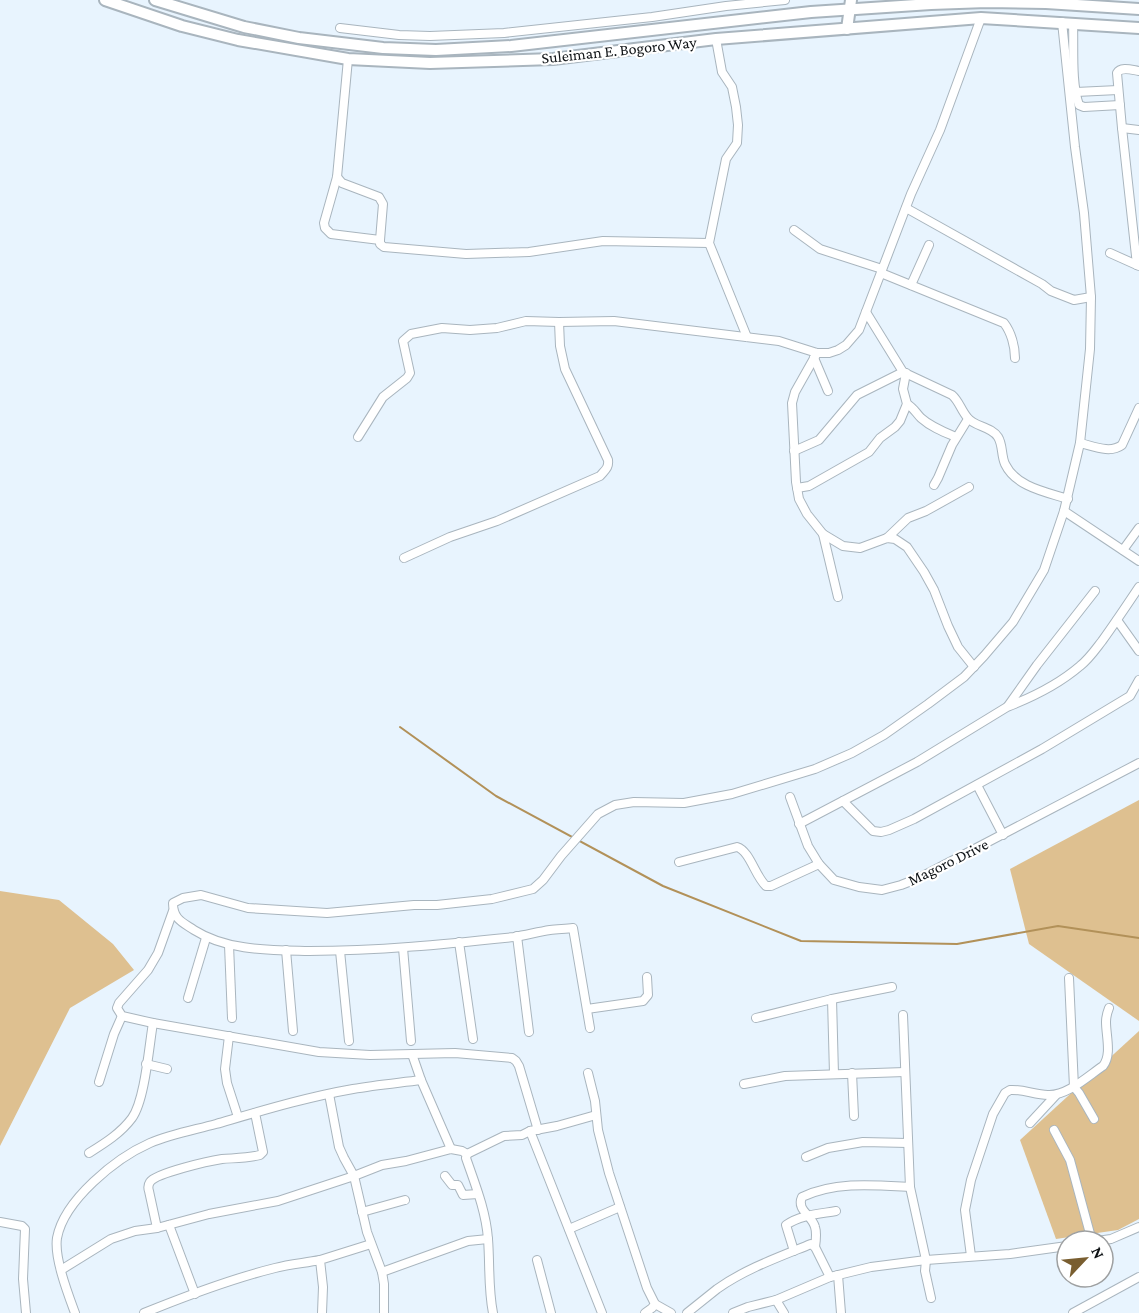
<svg xmlns="http://www.w3.org/2000/svg" width="1139" height="1313" viewBox="0 0 1139 1313" font-family="'Crimson Pro',serif">
<rect width="100%" height="100%" fill="#e8f4fe"/>
<!-- green -->
<g fill="#dec090">
<polygon points="1139,800 1139,1021 1029,944 1010,869"/>
<polygon points="0,891 59,900 113,944 134,970 70,1008 0,1146"/>
<polygon points="1139,1031 1139,1219 1118,1230 1056,1239 1020,1140"/>
</g>
<g fill="none" stroke-linecap="round" stroke-linejoin="round">
<!-- stream -->
<polyline stroke="#b29159" stroke-width="2" points="400,727 496,796 663,886 801,941 957,944 1058,926 1139,938"/>
<defs>
<g id="street">
<path d="M1073 23C1074 47 1071 83 1079 105L1084 107 1120 105"/>
<polyline points="340,28 399,35 430,36 504,33 652,17 726,6 785,0"/>
<polyline points="716,39 722,72 732,87 736,107 738,125 737,143 726,159 709,243 747,337"/>
<polyline points="348,59 337,177 324,223 325,228 331,234 380,240"/>
<polyline points="1076,92 1118,90"/>
<polyline points="1122,128 1139,130"/>
<polyline points="337,177 342,183 379,197 383,204 380,240 380,244 384,247 466,254 529,252 603,241 709,243"/>
<polyline points="906,208 1042,284 1051,291 1074,300 1091,297"/>
<polyline points="794,230 820,249 882,269"/>
<polyline points="1110,253 1139,266"/>
<path d="M1137 265 1122 128 1117 73C1121 66 1132 70 1139 71"/>
<path d="M881 273 1004 323C1011 332 1015 346 1015 358"/>
<polyline points="911,285 929,245"/>
<path d="M866 312 903 372 952 395C959 401 961 410 967 417 974 427 991 426 998 437 1003 445 1001 455 1005 464 1016 487 1046 492 1068 499"/>
<polyline points="817,353 795,392 792,403 796,482 799,499 807,514 823,534 843,546 860,548 887,538 895,539 907,547 924,572 934,590 948,626 958,647 974,667"/>
<polyline points="814,358 828,391"/>
<path d="M907 404C914 408 916 413 921 418 931 427 944 432 956 437"/>
<polyline points="358,437 383,397 407,378 410,373 403,341 411,334 442,328 470,330 497,328 526,321 559,322 614,321 779,341 817,353 829,353 838,350 846,345 859,330 911,194 940,130 981,18"/>
<path d="M1080 443C1093 446 1110 454 1122 445L1139 408"/>
<polyline points="794,451 819,440 857,395 903,372"/>
<polyline points="934,485 938,478 952,445 968,419"/>
<polyline points="797,488 809,486 869,452 880,438 895,427 900,421 907,404 903,389 906,373"/>
<polyline points="1064,511 1139,561"/>
<polyline points="823,534 838,597"/>
<polyline points="887,538 908,518 926,511 969,487"/>
<polyline points="1123,550 1139,528"/>
<path d="M404 558 450 537 497 521 600 476C605 470 609 468 608 460L565 369 560 346 559 322"/>
<polyline points="1117,620 1139,651"/>
<polyline points="1008,706 1037,665 1095,591"/>
<polyline points="977,785 1003,835"/>
<polyline points="790,797 808,846 819,864 834,880 859,887 882,890 901,885 919,878 1139,763"/>
<polyline points="843,801 873,831 881,832 889,830 914,819 1042,749 1130,696 1139,680"/>
<path d="M799 824 917 762 1007 707C1033 697 1059 684 1080 666 1089 659 1095 650 1102 641 1115 623 1127 605 1139 587"/>
<path d="M679 862 737 847C750 851 755 876 766 886H771L819 864"/>
<polyline points="173,911 158,953 148,970 119,1003 117,1008 122,1016 153,1023 319,1052 370,1055 455,1053 512,1058 516,1061 519,1066 538,1130"/>
<polyline points="517,936 529,1032"/>
<polyline points="459,942 473,1039"/>
<polyline points="229,945 232,1018"/>
<polyline points="403,948 411,1041"/>
<polyline points="286,950 293,1031"/>
<polyline points="340,951 349,1041"/>
<polyline points="1069,978 1074,1087 1079,1093 1094,1119"/>
<polyline points="188,998 206,938"/>
<polyline points="832,999 834,1074"/>
<polyline points="587,1009 643,1001 648,995 647,977"/>
<polyline points="903,1015 910,1187 926,1260 925,1271 931,1298"/>
<polyline points="756,1018 832,999 892,987"/>
<path d="M590 1028 573 928C566 929 558 929 550 930 538 932 526 935 514 937 446 944 378 951 309 951 270 950 227 951 194 930 182 922 173 919 173 903L183 898 201 895 248 908 327 913 414 905H437L492 899 533 889 543 880 561 856 598 814 615 805 634 802 684 803 732 794 815 769 852 753 884 735 928 704 964 677 984 656 1013 622 1044 570 1064 511 1080 443 1090 349 1091 297 1084 213 1075 147 1062 22"/>
<polyline points="229,1036 225,1069 227,1083 238,1117"/>
<polyline points="412,1054 421,1080 451,1149"/>
<polyline points="146,1064 167,1069"/>
<polyline points="588,1073 595,1101 598,1130 609,1173 647,1288 655,1304 652,1308 645,1313"/>
<polyline points="852,1073 854,1116"/>
<polyline points="99,1082 114,1034 122,1016"/>
<polyline points="744,1084 785,1076 905,1072"/>
<polyline points="329,1094 339,1147 344,1158 354,1176 367,1232 382,1272 384,1284 384,1313"/>
<path d="M255 1113 263 1152 260 1155C248 1158 235 1158 222 1159 209 1161 156 1173 150 1182 148 1185 148 1188 149 1191L157 1228 209 1214 278 1201 354 1176 382 1165 406 1161 451 1149 462 1151 467 1154"/>
<polyline points="1030,1123 1056,1095"/>
<polyline points="1054,1130 1070,1160 1092,1241"/>
<polyline points="530,1131 602,1313"/>
<path d="M89 1153C105 1143 121 1133 132 1118 145 1100 149 1046 153 1023"/>
<path d="M467 1154 466 1158C475 1184 486 1211 488 1239 490 1264 488 1288 493 1313"/>
<polyline points="467,1154 504,1136 522,1135 530,1131 557,1126 596,1115"/>
<polyline points="806,1157 828,1148 863,1142 908,1143"/>
<polyline points="445,1176 452,1185 458,1185 463,1195 478,1194"/>
<polyline points="362,1212 405,1200"/>
<polyline points="0,1222 22,1226 25,1229 23,1279 26,1313"/>
<polyline points="169,1225 195,1294"/>
<polyline points="569,1229 620,1207"/>
<polyline points="1097,1241 1111,1239 1139,1227"/>
<path d="M815 1247C816 1240 817 1233 815 1227 812 1215 796 1210 802 1197 835 1181 875 1185 910 1187"/>
<path d="M794 1251 786 1225C800 1215 819 1214 836 1211"/>
<path d="M971 1256 965 1210 971 1180 993 1114 1005 1093 1010 1090C1023 1089 1035 1095 1048 1095 1067 1096 1088 1076 1103 1066 1112 1055 1106 1036 1106 1022 1106 1017 1107 1013 1109 1008"/>
<polyline points="537,1260 551,1313"/>
<polyline points="61,1270 111,1239 135,1231 157,1228"/>
<polyline points="382,1272 468,1241 488,1239"/>
<polyline points="838,1275 841,1313"/>
<polyline points="776,1300 784,1313"/>
<polyline points="655,1304 671,1313"/>
<path d="M75 1313C68 1294 54 1258 57 1238 64 1200 116 1158 150 1143 171 1134 194 1130 216 1124 261 1111 307 1097 353 1089 375 1085 398 1083 421 1080"/>
<path d="M144 1313C186 1296 231 1279 275 1268 290 1264 305 1263 320 1260"/>
<polyline points="322,1313 323,1287 320,1260 371,1244"/>
<path d="M687 1313C697 1305 707 1297 717 1289 745 1269 779 1257 811 1244L815 1247 830 1277"/>
<polyline points="733,1313 748,1307 776,1300 830,1277 871,1267 926,1260 1010,1254 1067,1246"/>
<polyline points="1073,1313 1139,1277"/>
</g>
<g id="secondary">
<polyline points="105,0 182,26 238,40 348,59 430,63 553,59 716,39 981,18 1139,28"/>
<polyline points="155,0 244,27 299,38 383,48 436,50 511,46 811,12 931,4 987,2 1046,3 1139,9"/>
<polyline points="847,29 851,0"/>
</g>
</defs>
<!-- street casing -->
<use href="#street" stroke="#a9b5be" stroke-width="10"/>
<!-- secondary casing -->
<use href="#secondary" stroke="#a9b5be" stroke-width="14"/>
<!-- street -->
<use href="#street" stroke="#fff" stroke-width="8"/>
<!-- secondary -->
<use href="#secondary" stroke="#fff" stroke-width="10"/>
</g>
<g text-anchor="middle" dominant-baseline="central" stroke-width="4.5" stroke-linejoin="round" paint-order="stroke">
<!-- street labels -->
<g font-size="16" fill="#0d1114" stroke="#fff">
<text transform="translate(619 50) rotate(-6)">Suleiman E. Bogoro Way</text>
<text transform="translate(948 862) rotate(-26)">Magoro Drive</text>
</g>
</g>
<!-- north arrow -->
<g transform="translate(1085 1259) rotate(64)"><circle r="28" fill="#ffffff" stroke="#9ea0a1" stroke-width="1.5"/>
<path d="M0-4.5L10 22L0 15L-10 22Z" fill="#795e30"/>
<text y="-9" font-size="16" font-weight="bold" text-anchor="middle" fill="#0d1114">N</text>
</g>
</svg>
